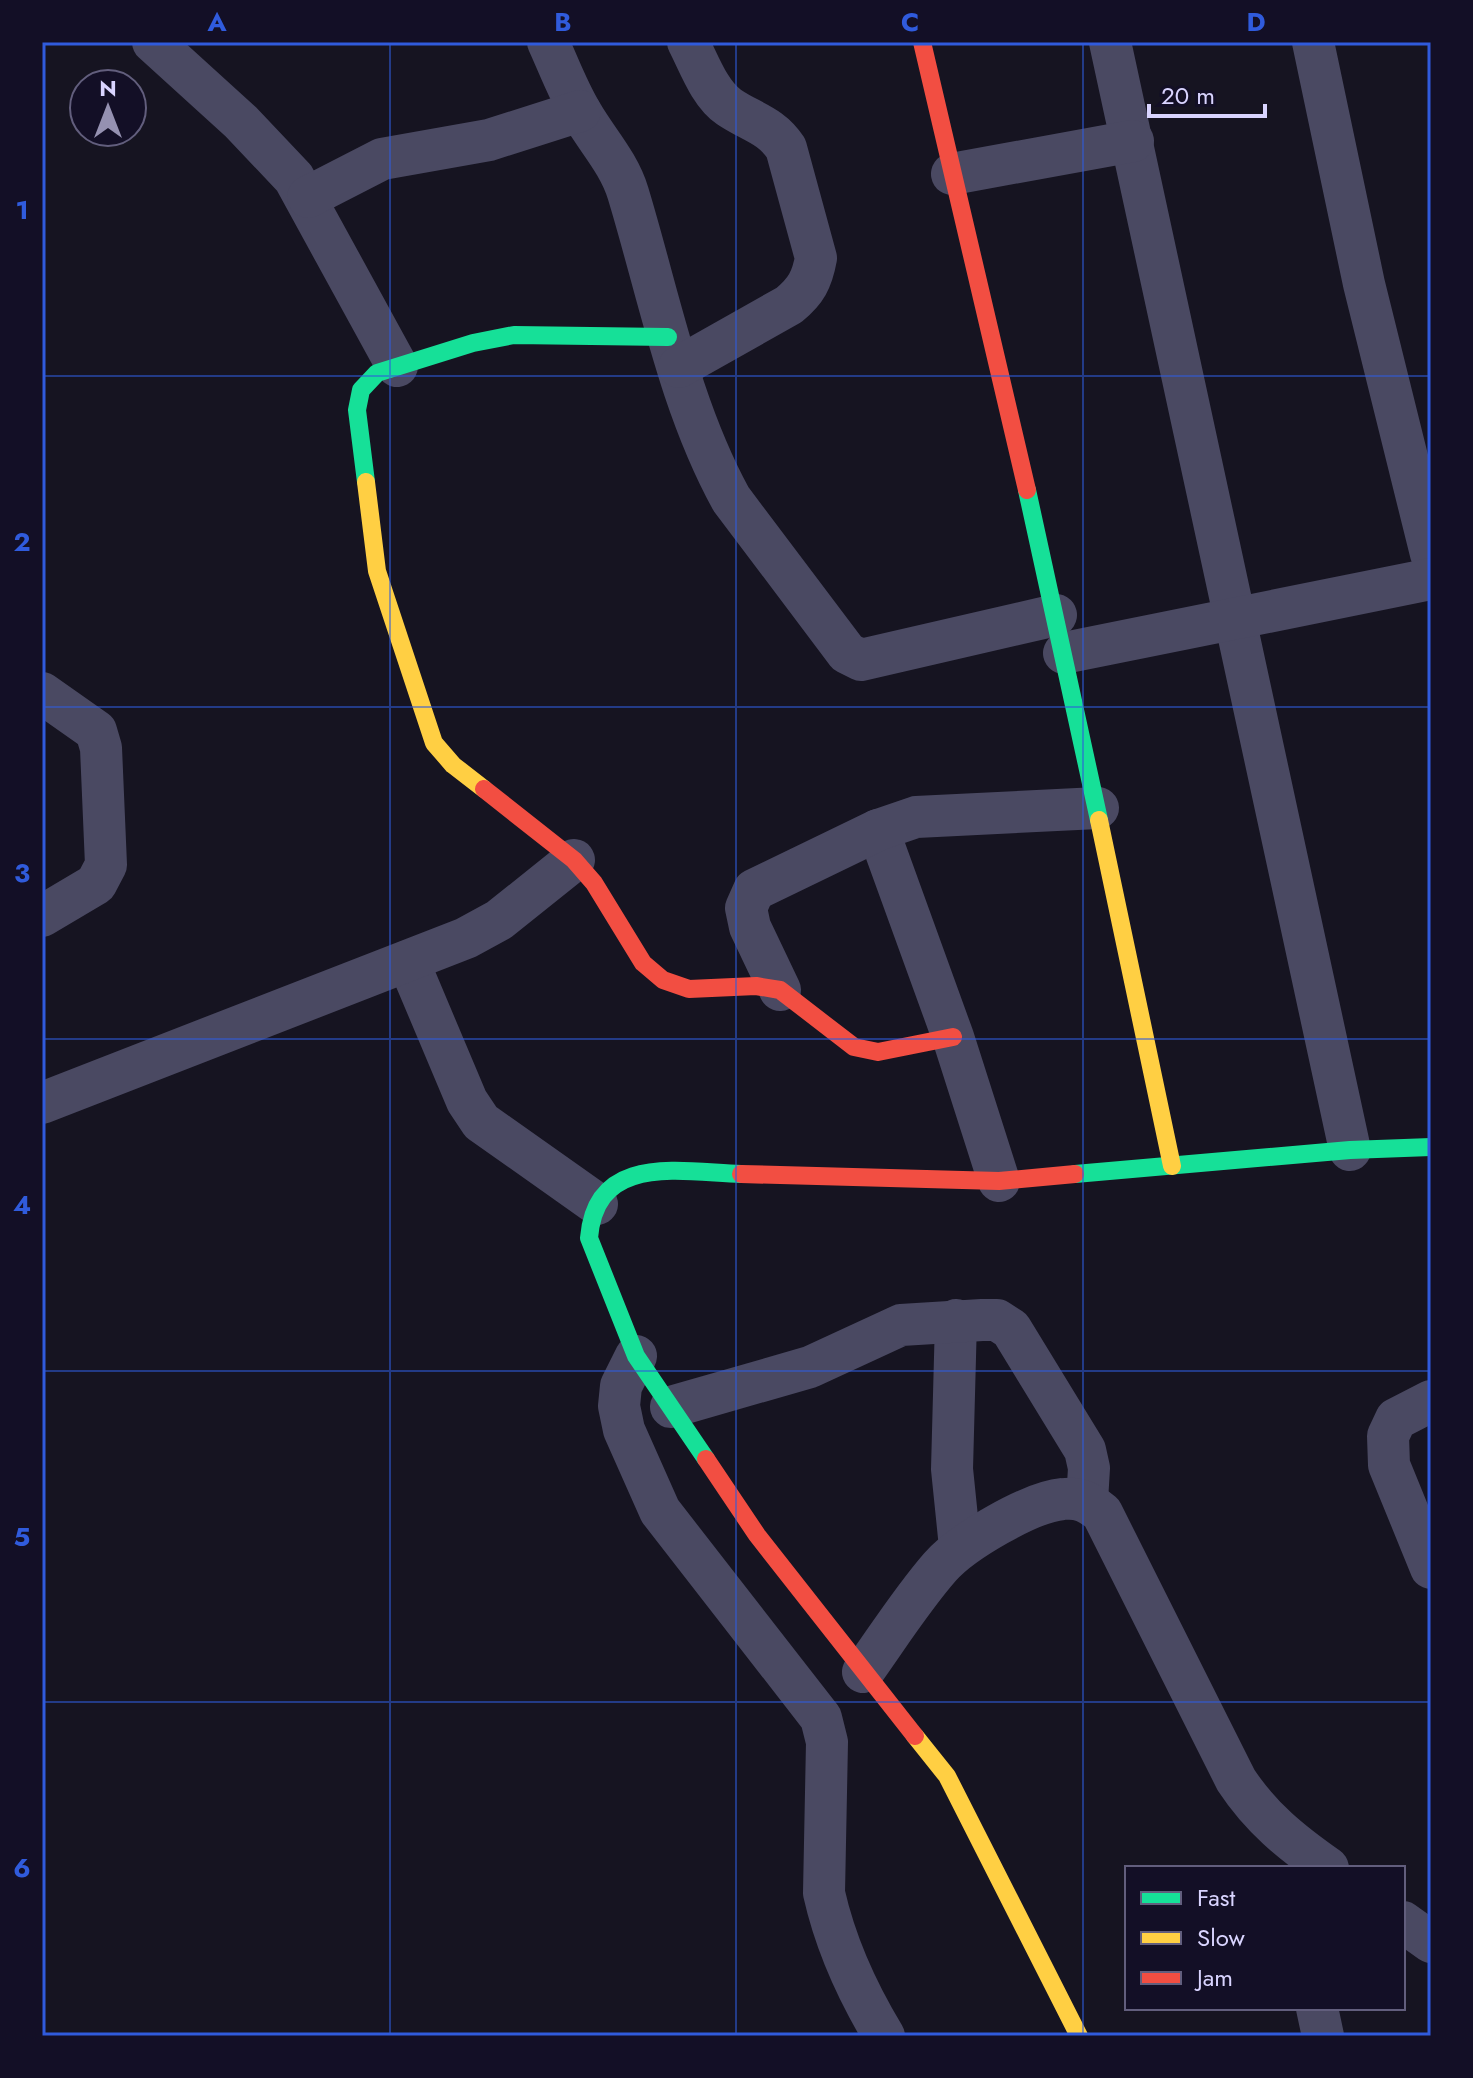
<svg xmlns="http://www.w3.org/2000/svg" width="1473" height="2078" viewBox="0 0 1473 2078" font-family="Jost,sans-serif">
<rect width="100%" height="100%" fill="#161421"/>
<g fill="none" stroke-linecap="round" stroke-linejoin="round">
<!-- street -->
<g stroke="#4a4962" stroke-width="42">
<polyline points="153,42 241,122 294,178 397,366"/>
<path d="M548 42C559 66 568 91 582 114 597 140 619 163 628 193 659 295 679 404 731 499L847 653 861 660 1056 615"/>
<polyline points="1110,42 1350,1150"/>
<polyline points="1313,42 1364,284 1431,554"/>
<polyline points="952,174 1133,141"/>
<polyline points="308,197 382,159 489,140 580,111"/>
<path d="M679 367 789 305C806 291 812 280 816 258L786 148C771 125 751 122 729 107 709 93 699 63 688 42"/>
<polyline points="1064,653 1431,579"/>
<polyline points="42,693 96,731 101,748 106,865 96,884 42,916"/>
<polyline points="878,830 953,1037 999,1181"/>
<polyline points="408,961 467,1101 481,1122 597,1204"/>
<polyline points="780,990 750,927 746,908 754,890 878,830 916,817 1098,808"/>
<polyline points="42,1103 466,938 499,920 574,860"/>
<polyline points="956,1320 952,1469 960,1547"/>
<path d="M636 1356 621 1386 619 1406 624 1430 660 1511 821 1718 827 1742 824 1893C835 1942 858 1993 884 2036"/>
<polyline points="1431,1401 1396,1419 1388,1436 1389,1465 1431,1568"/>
<polyline points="671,1407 810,1367 901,1325 982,1320 997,1320 1011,1329 1085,1450 1089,1468 1087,1501"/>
<path d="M863 1672C888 1637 912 1599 940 1567 962 1542 1030 1502 1063 1499 1080 1497 1090 1503 1102 1513L1236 1780C1261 1818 1291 1842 1328 1868"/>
<polyline points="1403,1922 1431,1942"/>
<polyline points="1317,2008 1323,2036"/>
</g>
<!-- fast -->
<g stroke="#16e098" stroke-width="18">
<polyline points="366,482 357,410 361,390 377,373 473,343 514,335 668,337"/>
<polyline points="1027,490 1099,820"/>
<polyline points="1075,1174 1350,1150 1431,1147"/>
<path d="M706 1459 636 1356 589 1238C596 1153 679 1172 741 1174"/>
</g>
<!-- slow -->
<g stroke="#ffcf43" stroke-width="18">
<polyline points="366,482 377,571 434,743 453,765 484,789"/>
<polyline points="1099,820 1172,1166"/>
<polyline points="915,1736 947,1776 1079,2036"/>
</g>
<!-- jam -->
<g stroke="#f24e42" stroke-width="18">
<polyline points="922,42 1027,490"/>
<polyline points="484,789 574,860 594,883 643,963 663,980 689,989 756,986 780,990 854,1047 878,1052 953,1037"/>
<polyline points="741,1174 999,1181 1075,1174"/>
<polyline points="706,1459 757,1535 915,1736"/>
</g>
</g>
<!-- grid -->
<path fill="none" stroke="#305bdc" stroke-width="2" stroke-opacity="0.55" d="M390 42V2036M736 42V2036M1083 42V2036M42 376H1431M42 707H1431M42 1039H1431M42 1371H1431M42 1702H1431"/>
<!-- border -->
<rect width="1473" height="2078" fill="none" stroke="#130f26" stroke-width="88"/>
<!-- legend -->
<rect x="1125" y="1866" width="280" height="144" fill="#130f26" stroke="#625e7d" stroke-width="2"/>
<rect x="1141" y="1892" width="40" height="12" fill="#16e098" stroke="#625e7d" stroke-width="2"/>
<text x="1197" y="1906" font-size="24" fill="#d9d4ff">Fast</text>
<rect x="1141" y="1932" width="40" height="12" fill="#ffcf43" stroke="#625e7d" stroke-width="2"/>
<text x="1197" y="1946" font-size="24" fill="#d9d4ff">Slow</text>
<rect x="1141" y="1972" width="40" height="12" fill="#f24e42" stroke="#625e7d" stroke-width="2"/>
<text x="1197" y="1986" font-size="24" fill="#d9d4ff">Jam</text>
<!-- north arrow -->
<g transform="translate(108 108)"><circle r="38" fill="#130f26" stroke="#625e7d" stroke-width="2"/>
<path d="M0-6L14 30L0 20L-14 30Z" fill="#9591b1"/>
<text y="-12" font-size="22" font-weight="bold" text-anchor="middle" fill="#d9d4ff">N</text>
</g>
<!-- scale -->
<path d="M1149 104v12h116v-12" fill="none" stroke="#d9d4ff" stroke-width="4"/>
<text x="1161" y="104" font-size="24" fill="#d9d4ff" stroke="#130f26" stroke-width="6" paint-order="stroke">20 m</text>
<rect x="44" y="44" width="1385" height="1990" fill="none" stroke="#305bdc" stroke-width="3"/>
<g font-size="26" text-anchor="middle" font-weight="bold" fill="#305bdc">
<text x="217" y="31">A</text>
<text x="563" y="31">B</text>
<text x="910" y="31">C</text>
<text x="1256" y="31">D</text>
<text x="22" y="219">1</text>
<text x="22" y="551">2</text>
<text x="22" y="882">3</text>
<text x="22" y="1214">4</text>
<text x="22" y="1546">5</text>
<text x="22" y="1877">6</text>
</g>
</svg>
